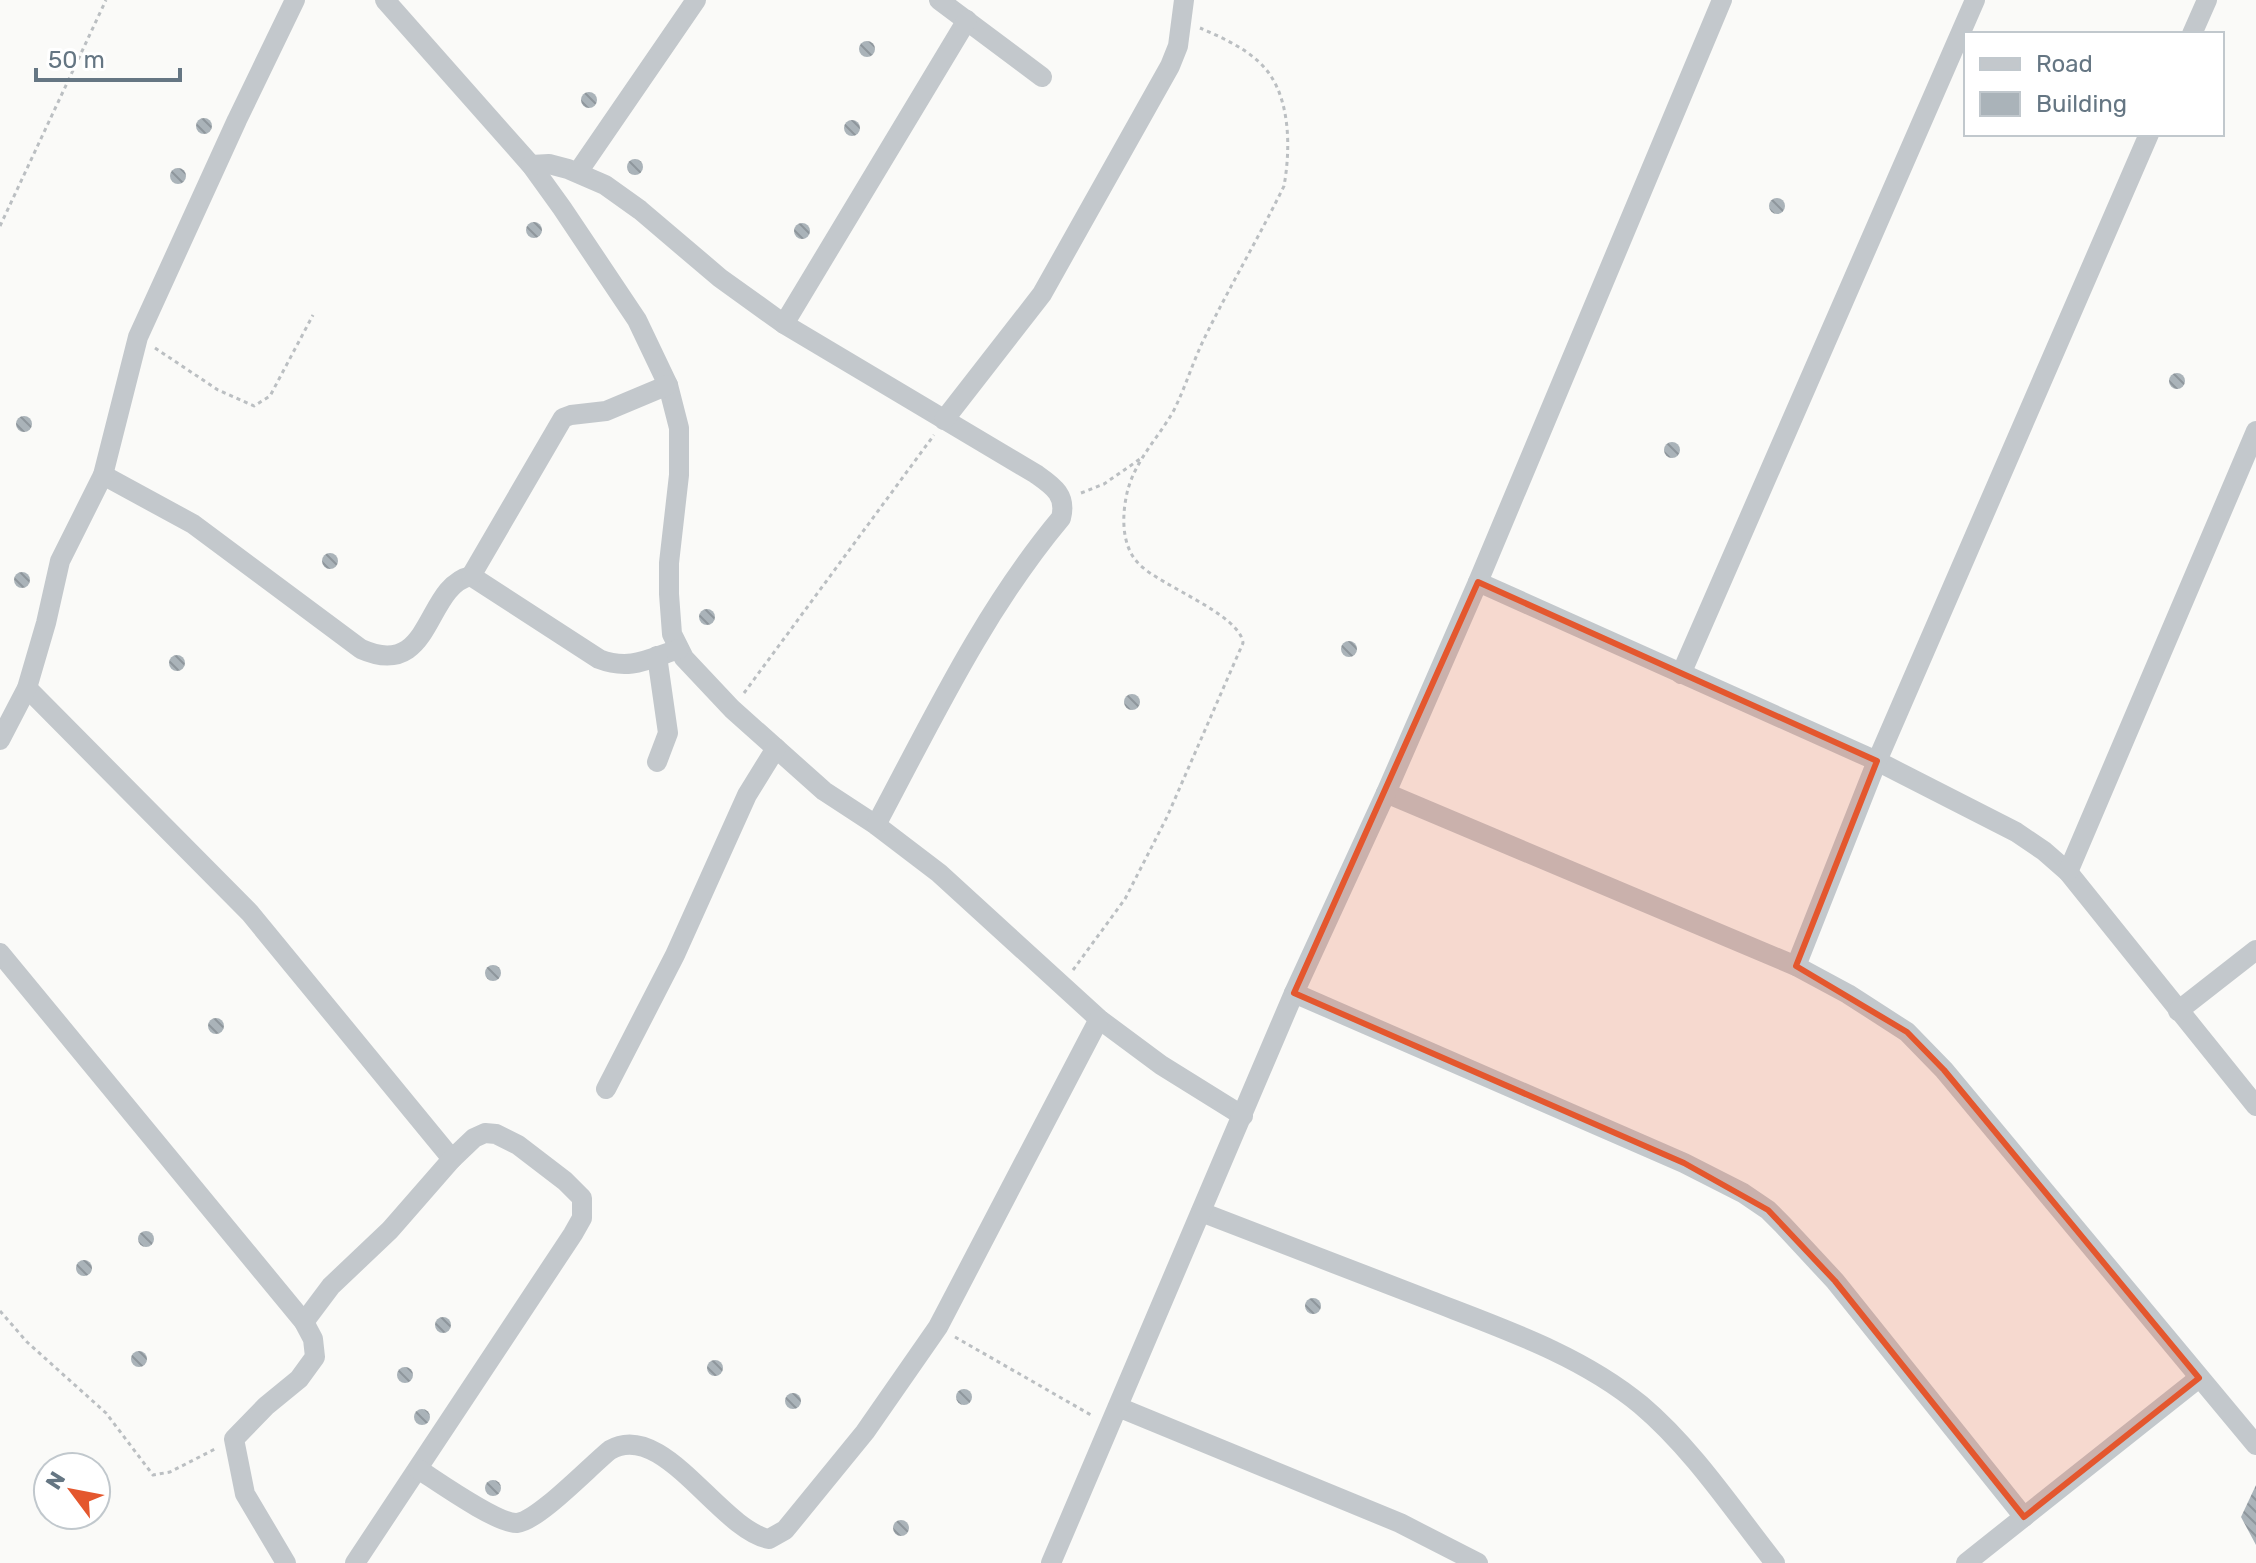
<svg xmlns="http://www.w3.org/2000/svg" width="2256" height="1563" viewBox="0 0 2256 1563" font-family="Rubik,sans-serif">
<defs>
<pattern id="building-back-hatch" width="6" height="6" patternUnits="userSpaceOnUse" patternTransform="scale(2)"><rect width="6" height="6" fill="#aab3b9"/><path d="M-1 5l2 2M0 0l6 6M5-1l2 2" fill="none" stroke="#8e969c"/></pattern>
</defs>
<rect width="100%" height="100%" fill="#fafaf8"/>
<!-- building -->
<g fill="url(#building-back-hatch)">
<circle cx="867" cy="49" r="8"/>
<circle cx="589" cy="100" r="8"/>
<circle cx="204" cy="126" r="8"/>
<circle cx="852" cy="128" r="8"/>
<circle cx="635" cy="167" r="8"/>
<circle cx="178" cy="176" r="8"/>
<circle cx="1777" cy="206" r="8"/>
<circle cx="534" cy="230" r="8"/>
<circle cx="802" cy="231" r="8"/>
<circle cx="2177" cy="381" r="8"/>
<circle cx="24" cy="424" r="8"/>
<circle cx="1672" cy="450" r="8"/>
<circle cx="330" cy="561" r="8"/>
<circle cx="22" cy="580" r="8"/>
<circle cx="707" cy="617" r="8"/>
<circle cx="1349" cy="649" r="8"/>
<circle cx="177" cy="663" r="8"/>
<circle cx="1132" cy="702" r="8"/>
<circle cx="493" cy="973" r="8"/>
<circle cx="216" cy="1026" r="8"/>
<circle cx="146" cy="1239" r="8"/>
<circle cx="84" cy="1268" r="8"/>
<circle cx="1313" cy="1306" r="8"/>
<circle cx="443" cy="1325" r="8"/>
<circle cx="139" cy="1359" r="8"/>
<circle cx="715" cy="1368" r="8"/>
<circle cx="405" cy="1375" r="8"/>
<circle cx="964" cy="1397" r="8"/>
<circle cx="793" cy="1401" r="8"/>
<circle cx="422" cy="1417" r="8"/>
<circle cx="493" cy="1488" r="8"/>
<polygon points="2256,1485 2256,1545 2241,1517"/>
<circle cx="901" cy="1528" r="8"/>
</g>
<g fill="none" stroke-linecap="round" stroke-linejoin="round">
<!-- path -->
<g stroke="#bbbfc2" stroke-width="3" stroke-dasharray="4 4" stroke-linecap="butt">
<polyline points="0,226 106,0"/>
<polyline points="155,348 218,390 254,406 270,396 313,315"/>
<polyline points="1081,493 1104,484 1140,459"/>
<polyline points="744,693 934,435"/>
<path d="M1073 970 1125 899 1167 817 1243 643C1240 614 1160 586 1139 564 1120 545 1122 512 1128 489 1137 458 1159 437 1174 410 1186 386 1193 361 1205 337 1230 286 1259 237 1284 186 1291 147 1291 91 1259 62 1243 47 1221 37 1200 28"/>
<polyline points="0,1311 27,1342 106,1413 153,1475 170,1472 217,1448"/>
<polyline points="955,1337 1091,1415"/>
</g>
<!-- street -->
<g stroke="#c3c8cc" stroke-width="20">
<polyline points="385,0 531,165 562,208 637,320 668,385 679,428 679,475 669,563 669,594 672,634 684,658 732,709 824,791 876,825 939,873 1099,1019 1161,1065 1243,1116"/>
<polyline points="939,0 1042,77"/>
<polyline points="2192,34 2207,0"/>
<path d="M531 165 549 164 568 169 605 185 640 210 720 278 784 324 1036 474C1053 486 1067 495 1061 518 984 610 932 720 876 825"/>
<polyline points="578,172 696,0"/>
<polyline points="784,324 967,20"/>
<polyline points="944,420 1042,294 1170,66 1178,46 1184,0"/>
<path d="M103 475 193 524 361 649C433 681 424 586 471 576L599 659C630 671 648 659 679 649"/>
<polyline points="471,576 563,418 571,415 606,411 668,385"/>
<polyline points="1478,582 1877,761 2016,832 2044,851 2068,872 2256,1106"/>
<polyline points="1681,674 1975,0"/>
<polyline points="27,688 250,913 452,1159"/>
<polyline points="0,740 27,688 46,623 60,561 103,475 138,337 237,120 295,0"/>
<polyline points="657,762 668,733 657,656"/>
<polyline points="1386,793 1796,966 1848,994 1907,1032 1944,1070 2256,1445"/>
<polyline points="2068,872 2256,431"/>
<polyline points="0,953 304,1322 313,1339 315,1357 299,1379 266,1406 234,1439 245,1494 286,1563"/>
<polyline points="1796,966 1877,761 2149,134"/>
<polyline points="1294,993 1684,1163 1743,1193 1768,1210 1783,1225 1835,1281 2024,1517"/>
<polyline points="2178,1011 2256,950"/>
<polyline points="606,1089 675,955 747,795 776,748"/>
<path d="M1201 1212C1277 1241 1353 1271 1429 1300 1501 1328 1581 1355 1641 1405 1693 1449 1733 1510 1775 1563"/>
<polyline points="304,1322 331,1286 390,1230 452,1159 474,1138 485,1133 496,1134 518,1145 565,1181 582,1198 582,1218 573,1234 355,1563"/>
<polyline points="1118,1407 1400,1523 1478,1563"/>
<path d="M418 1469C437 1481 497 1524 517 1523 538 1521 590 1466 610 1450 663 1419 719 1529 769 1539L785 1530 865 1432 938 1327 1099 1019"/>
<polyline points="1051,1563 1294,993 1386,793 1478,582 1722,0"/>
<polyline points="1966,1563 2199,1378"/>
</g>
</g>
<!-- marked area -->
<path fill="#e4572e" fill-opacity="0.2" stroke="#e4572e" stroke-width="6" stroke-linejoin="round" d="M1478 582 1877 761 1796 966 1907 1032 1944 1070 2199 1378 2024 1517 1835 1281 1768 1210 1684 1163 1294 993Z"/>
<!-- legend -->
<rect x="1964" y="32" width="260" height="104" fill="#ffffff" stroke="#c1c8cd" stroke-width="2"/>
<rect x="1980" y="58" width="40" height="12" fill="#c3c8cc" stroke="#c1c8cd" stroke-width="2"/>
<text x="2036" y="72" font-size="24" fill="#657683">Road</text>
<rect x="1980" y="92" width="40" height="24" fill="#aab3b9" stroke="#c1c8cd" stroke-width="2"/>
<text x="2036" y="112" font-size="24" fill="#657683">Building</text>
<!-- north arrow -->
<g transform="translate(72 1491) rotate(302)"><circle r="38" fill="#ffffff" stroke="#c1c8cd" stroke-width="2"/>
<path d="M0-6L14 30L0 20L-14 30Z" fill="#e4572e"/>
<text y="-12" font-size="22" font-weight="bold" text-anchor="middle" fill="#657683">N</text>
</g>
<!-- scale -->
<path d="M36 68v12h144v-12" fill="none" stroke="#657683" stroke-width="4"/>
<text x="48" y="68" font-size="24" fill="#657683" stroke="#ffffff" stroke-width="6" paint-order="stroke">50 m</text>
</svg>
